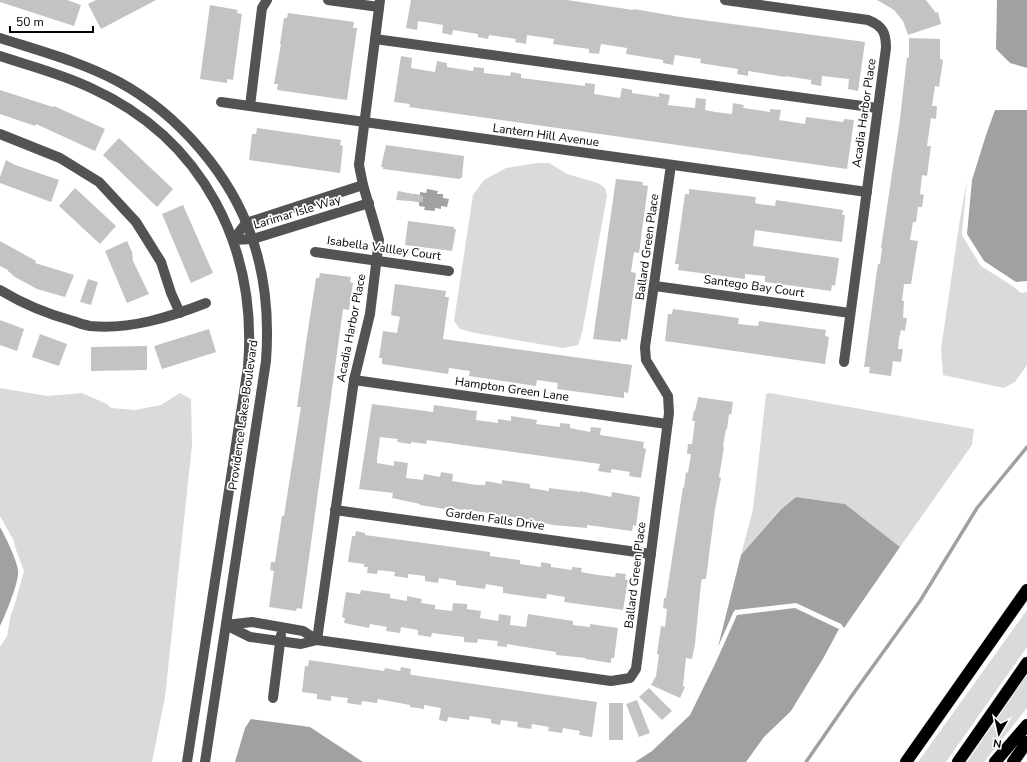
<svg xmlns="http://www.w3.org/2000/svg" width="1027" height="762" viewBox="0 0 1027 762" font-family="'Nunito Sans',sans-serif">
<rect width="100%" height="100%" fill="#fff"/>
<!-- green -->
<g fill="#dadada">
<polygon points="537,163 549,163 567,174 598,183 605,188 607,196 582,333 578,345 563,348 475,333 460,329 454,321 473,195 484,180 506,168"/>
<polygon points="967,180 962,233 963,237 981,266 1014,287 1021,293 1027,292 1027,365 1015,382 1004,388 943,375 941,349 960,219"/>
<polygon points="0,388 47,396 82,393 107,404 111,408 135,410 161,405 180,393 191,399 192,445 165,697 152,762 0,762 0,647 7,636 11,614 14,607 24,571 15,547 14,541 0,516"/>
<polygon points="770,393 974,429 972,445 900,547 845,504 796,497 780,509 741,555 753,509 766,394"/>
<polygon points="1027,610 1027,647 946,762 918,762"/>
<polygon points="1027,675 1027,708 984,762 967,762"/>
</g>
<!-- water -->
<g fill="#a1a1a1">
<polygon points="997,0 1027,0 1027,68 1010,63 996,49"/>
<polygon points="995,110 1027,110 1027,281 1016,282 984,261 967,234 972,180 986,135"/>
<polygon points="427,189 438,191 437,194 443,194 443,198 449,199 447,207 441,206 441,209 435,208 435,211 424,210 425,207 419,206 419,202 413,201 414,194 420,195 420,192 426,193"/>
<polygon points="796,497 845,504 900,547 844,628 841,624 796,603 735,610 733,613 718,647 741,555 781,509"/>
<path d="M0 527C6 538 16 558 18 570 20 580 5 616 0 626Z"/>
<polygon points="795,608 839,629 824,657 791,711 764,737 746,762 635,762 652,751 690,715 715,664 737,615"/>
<polygon points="251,719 310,727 363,762 235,762 245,728"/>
</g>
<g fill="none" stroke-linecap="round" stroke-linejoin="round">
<!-- stream -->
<polyline stroke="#a1a1a1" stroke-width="3.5" points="806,762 853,694 920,601 977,508 1027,447"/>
</g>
<!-- building -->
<g fill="#c3c3c3">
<polygon points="0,0 67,0 81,5 74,26 0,2"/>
<polygon points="96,0 156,0 101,29 88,4"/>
<polygon points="411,0 567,0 633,10 634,9 680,17 865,42 858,91 848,89 849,79 822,76 821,86 811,84 811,80 785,76 785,77 748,71 748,76 737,74 738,69 700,63 701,59 675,55 673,65 663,63 663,60 626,54 627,48 601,44 599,54 589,53 589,49 553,44 554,39 527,35 526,44 515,42 516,39 489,35 488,39 478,37 478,34 453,30 452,35 442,33 443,25 418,21 417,30 406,28"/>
<polygon points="877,0 926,0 936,13 938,12 941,24 908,35 903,21 894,10"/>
<polygon points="210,5 238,10 237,13 242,14 233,80 227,79 227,83 200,79"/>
<polygon points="288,13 354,22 353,28 357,28 347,100 277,90 278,84 274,84 281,44 280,44 284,18 287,18"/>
<polygon points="909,38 940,39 940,59 943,60 939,87 935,86 932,106 937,106 936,119 931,118 927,146 931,146 927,176 922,175 920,194 924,195 922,207 918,207 916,222 913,222 910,240 918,241 911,284 904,284 902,301 904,301 903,318 907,318 905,331 901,330 899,339 898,349 903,349 901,362 893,361 891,376 869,373 870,367 864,367 877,270 878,264 880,264 882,248 881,248 900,119 907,57 909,58"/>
<polygon points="401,56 412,58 411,68 435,72 437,61 447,63 447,67 473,71 474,67 484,68 484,73 510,76 511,72 521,74 521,78 585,86 585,83 595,84 594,94 620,98 622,88 632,90 632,93 659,97 659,93 670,95 668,105 695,108 696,98 706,99 705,110 715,112 732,114 733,103 744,105 743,108 770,112 770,109 781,110 779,120 805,124 806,117 843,122 844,119 854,120 847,169 409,107 410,104 394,102"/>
<polygon points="0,90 53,107 54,106 105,129 95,151 36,124 35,126 0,114"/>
<polygon points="257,128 341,140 340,145 343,146 340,173 249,160 252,134 256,134"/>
<polygon points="119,138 173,189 157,207 103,155"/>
<polygon points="386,145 464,156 462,178 460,178 460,179 452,178 383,169 383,167 381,167"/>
<polygon points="6,160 15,165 59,180 51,202 0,183 0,177"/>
<polygon points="616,179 643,182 642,185 648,186 639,253 634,252 631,272 636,273 627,340 621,339 621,342 593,339"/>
<polygon points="75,188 116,226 100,244 59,206"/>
<polygon points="689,189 756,197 755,203 759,204 775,206 776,200 843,210 842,215 845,215 842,242 755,230 753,246 839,258 835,286 832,285 831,291 765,282 765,276 745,274 745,279 678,270 679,264 675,264 685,194 689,194"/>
<polygon points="398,191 423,196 423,202 396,200"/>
<polygon points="183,205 213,273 191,283 162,214"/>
<polygon points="408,221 454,227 454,229 456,229 452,251 405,245"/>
<polygon points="0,241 36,261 35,263 74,275 65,297 37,289 15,277 8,271 8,270 0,266"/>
<polygon points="127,241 132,252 133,261 149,294 127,303 105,251"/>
<polygon points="320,273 351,277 350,282 353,283 349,310 343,309 302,609 297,608 296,611 269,607 274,571 270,570 271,562 275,562 282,516 284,516 301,407 297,407 306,343 316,278 319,278"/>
<polygon points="88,279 98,282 91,305 80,302"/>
<polygon points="395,284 446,291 445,297 449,297 443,339 632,365 628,393 624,392 624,398 557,389 558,383 537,380 536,386 469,376 470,371 449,368 448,374 382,364 382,358 379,358 383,331 397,333 400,317 391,315"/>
<polygon points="673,309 739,318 738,324 758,326 759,321 826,330 825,336 829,337 825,364 665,341 668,314 672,314"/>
<polygon points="0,320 24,329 17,351 0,345"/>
<polygon points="209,329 216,352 162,369 154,346"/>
<polygon points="40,334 67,344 59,366 32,357"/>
<polygon points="147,346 147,370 91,371 91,347"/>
<polygon points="698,397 733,402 731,415 729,414 727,429 726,429 723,446 724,447 719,477 721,478 715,509 706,579 702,579 701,583 695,644 692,659 686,658 683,686 685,687 680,698 651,685 656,676 659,655 657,654 661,626 665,627 667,609 663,608 664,598 666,598 683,487 684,488 686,472 688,473 691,454 687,454 688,444 692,444 695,421 692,421 694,411 695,411"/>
<polygon points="372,404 433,412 434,405 469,410 477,411 476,420 498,423 498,419 511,421 511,416 537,420 536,424 560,427 560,423 570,424 570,428 590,432 591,427 601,428 600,435 644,442 643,448 646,449 641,478 629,476 630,472 611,469 611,473 598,471 600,464 427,440 426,444 411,442 411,444 397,442 398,439 380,437 377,459 377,463 394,466 394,461 408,463 406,478 423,480 424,474 440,477 441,472 453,474 452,481 477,485 485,485 486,481 502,484 502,480 530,484 530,488 549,491 549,488 580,492 580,491 611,497 612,492 640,497 636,526 633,525 632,531 587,525 587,528 553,525 544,523 544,522 463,509 463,510 445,507 445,509 420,505 420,504 392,498 393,493 359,489"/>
<polygon points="356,531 365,533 365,535 490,552 490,556 520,560 520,564 541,567 541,562 551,564 551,567 572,570 572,567 582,568 581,572 598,575 615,577 616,573 626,574 625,579 628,580 623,610 564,602 565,597 547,594 546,599 503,593 503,587 486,584 485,589 456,585 456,581 439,578 438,583 425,581 425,576 408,574 408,578 394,576 395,572 378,570 377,574 367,573 368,567 364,567 364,564 348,562 352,536 355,536"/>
<polygon points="361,590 390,594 390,598 407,601 407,596 422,599 421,603 435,605 435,609 452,611 453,603 467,604 467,609 481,611 480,618 498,621 499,614 511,616 510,625 526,627 528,614 573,621 573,625 590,627 590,624 618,628 614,658 611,658 611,663 585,659 586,658 556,655 556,652 537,649 507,644 507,647 497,646 498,641 478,639 477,643 464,642 464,637 432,633 431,637 418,635 418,630 401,627 400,633 386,631 387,627 370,624 369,628 344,623 345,618 342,617 346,592 360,594"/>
<polygon points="309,660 384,671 385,668 400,671 401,667 411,669 410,674 412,675 597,702 592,737 579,735 580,731 563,728 562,733 548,731 549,727 532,724 531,729 517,727 518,722 501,720 500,725 491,723 491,719 470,716 469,720 448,717 447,722 439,720 441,708 424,705 424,709 410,707 410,705 378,699 377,703 362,701 361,705 347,703 348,698 331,696 331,701 317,699 317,694 302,692 305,666 308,666"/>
<polygon points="649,688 672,711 662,720 639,697"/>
<polygon points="637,700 650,733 639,737 626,704"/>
<rect x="609" y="703" width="14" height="37"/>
</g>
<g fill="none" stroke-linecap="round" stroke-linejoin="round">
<defs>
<g id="highway">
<polyline points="906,762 1027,590"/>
<polyline points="958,762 1027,663"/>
<polyline points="995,762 1027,725"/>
<polyline points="1013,762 1027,742"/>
</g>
</defs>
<!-- highway casing -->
<use href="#highway" stroke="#dbdbdb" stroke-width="13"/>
<!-- minor -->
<g stroke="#535353" stroke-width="10">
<polyline points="328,0 379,7"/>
<path d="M725 0 868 20C883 26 886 33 886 48L844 362"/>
<path d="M0 38C40 51 82 62 119 82 178 114 231 175 252 238 266 278 269 320 266 361L205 762"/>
<polyline points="375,39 877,108"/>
<path d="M0 56C30 66 62 74 91 88 203 139 258 247 248 367L187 762"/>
<polyline points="221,102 867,192"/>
<polyline points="250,106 262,8 267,0"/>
<polyline points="0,134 60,158 99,182 136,222 161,262 171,293 180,313"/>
<polyline points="233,240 246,223 363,185"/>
<polyline points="233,240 253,239 369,203"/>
<polyline points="315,252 449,271"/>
<polyline points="655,286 850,313"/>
<path d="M0 290C23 304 47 314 73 321 78 323 85 325 90 326 130 330 170 317 206 303"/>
<polyline points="354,380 667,424"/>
<polyline points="335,510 651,554"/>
<polyline points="317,640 303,631 252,622 226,625 250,637 301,644 317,640 611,681 630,678 636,669 669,413 668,396 646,360 645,347 671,165"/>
<polyline points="317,640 354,380 370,314 379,240 363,185 359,165 380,0"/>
<polyline points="273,698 281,635"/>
</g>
<!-- highway -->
<use href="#highway" stroke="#000" stroke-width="12"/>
</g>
<g text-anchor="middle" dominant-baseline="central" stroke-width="3.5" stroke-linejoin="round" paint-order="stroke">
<!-- street labels -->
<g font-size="12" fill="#000" stroke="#fff">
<text transform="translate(864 113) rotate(-82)">Acadia Harbor Place</text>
<text transform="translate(546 135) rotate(8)">Lantern Hill Avenue</text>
<text transform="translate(297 212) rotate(-17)">Larimar Isle Way</text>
<text transform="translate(647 247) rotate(-82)">Ballard Green Place</text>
<text transform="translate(384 248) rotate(8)">Isabella Vallley Court</text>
<text transform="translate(754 286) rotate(8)">Santego Bay Court</text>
<text transform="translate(351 328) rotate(-79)">Acadia Harbor Place</text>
<text transform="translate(512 389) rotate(8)">Hampton Green Lane</text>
<text transform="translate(243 415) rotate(-82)">Providence Lakes Boulevard</text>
<text transform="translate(495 519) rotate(8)">Garden Falls Drive</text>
<text transform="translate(635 575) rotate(-83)">Ballard Green Place</text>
</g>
</g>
<!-- north arrow -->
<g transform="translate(999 734) rotate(189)" stroke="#ffffff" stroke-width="3" paint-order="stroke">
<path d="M0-3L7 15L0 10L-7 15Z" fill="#000000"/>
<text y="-6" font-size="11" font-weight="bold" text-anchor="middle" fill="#000000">N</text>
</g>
<!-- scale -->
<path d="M10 26v6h83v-6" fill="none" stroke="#000000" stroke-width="2"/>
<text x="16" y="26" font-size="12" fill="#000000" stroke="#ffffff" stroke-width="3" paint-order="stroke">50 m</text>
</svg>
